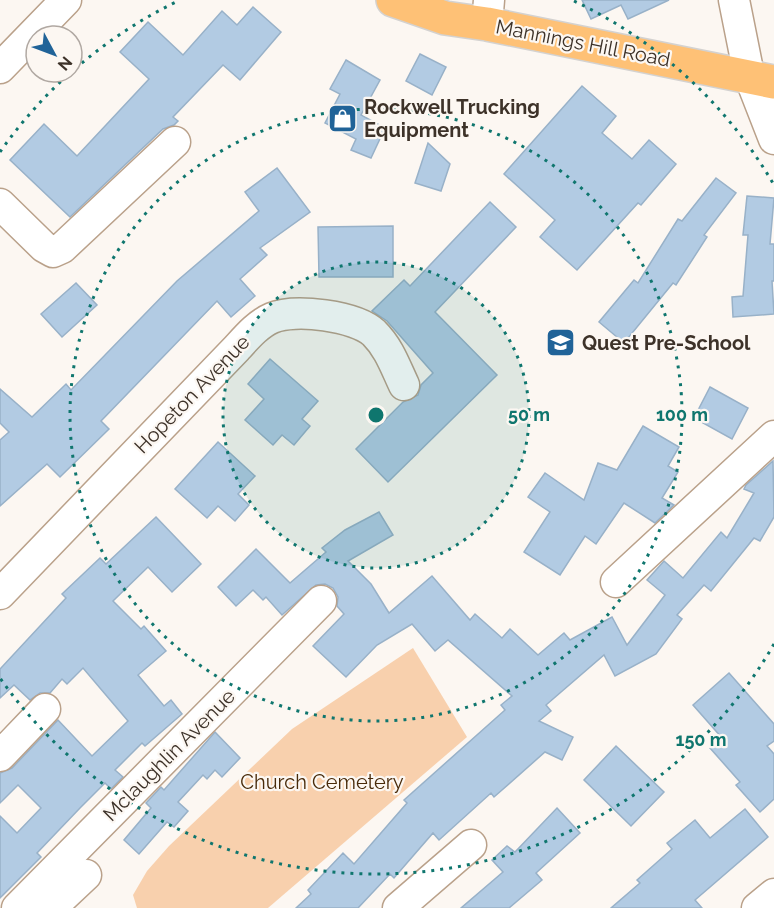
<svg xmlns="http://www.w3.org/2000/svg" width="774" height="908" viewBox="0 0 774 908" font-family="Raleway,sans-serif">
<rect width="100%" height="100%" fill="#fcf7f2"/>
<!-- green -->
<polygon fill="#f8d0ad" points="413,648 467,737 268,908 137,908 133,895 147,871 169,846 292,729"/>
<!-- building -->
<g fill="#b2cbe3" stroke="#98b1c8" stroke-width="1.5">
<polygon points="582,0 669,0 628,19 621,5 591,19"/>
<polygon points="253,7 281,32 240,80 223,65 173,117 178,121 174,125 163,129 70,217 10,160 44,124 77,156 149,79 120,52 148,22 183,55 222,11 237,25"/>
<polygon points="420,54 446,67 432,95 406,81"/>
<polygon points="346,60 380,80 361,115 385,128 371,158 351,150 356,139 325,123 340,94 330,89"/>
<polygon points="582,86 616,116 602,133 632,159 649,140 676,164 641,205 638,203 577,270 540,237 555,220 504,174"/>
<polygon points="428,143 450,164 441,191 415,183"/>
<polygon points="277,168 310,212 260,248 267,255 240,279 255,296 231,317 217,301 101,421 109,429 60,477 47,464 0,506 0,440 9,432 0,423 0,389 32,417 66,384 71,390 177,281 259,211 245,192"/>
<polygon points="716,178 736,193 704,235 707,237 676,285 673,283 624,343 599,322 634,280 638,283 678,219 682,221"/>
<polygon points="747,196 774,198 770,244 774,244 774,281 772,281 774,314 733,317 732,297 743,296 748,235 743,235"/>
<polygon points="490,202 516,227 435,312 497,375 388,482 356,449 403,402 418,395 421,385 433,373 387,321 372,311 404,280 410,286"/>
<polygon points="393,226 393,277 319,277 318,227"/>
<polygon points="76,283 97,305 62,337 41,314"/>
<polygon points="270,359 318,401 302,419 310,426 294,445 282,435 273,445 245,420 264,399 248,384"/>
<polygon points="710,387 748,408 732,439 694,418"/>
<polygon points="643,426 679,447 668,466 678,472 662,498 674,505 655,523 624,503 596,544 585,536 560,575 524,552 550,512 528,497 545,473 584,500 598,463 617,470"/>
<polygon points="218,442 255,476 238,494 249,505 235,521 218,506 207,518 175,489"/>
<polygon points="773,461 774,517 760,541 754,538 711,591 704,585 677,615 682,619 656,654 615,676 604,655 546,705 551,711 539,721 573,737 562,760 545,752 494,797 491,793 439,840 433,833 394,878 390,874 358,908 296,908 311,894 308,890 343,853 354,864 407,803 404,800 505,710 501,705 512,696 448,640 435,651 412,624 377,645 346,677 313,646 344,614 337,606 338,597 333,588 325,584 316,585 282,615 266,597 263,600 253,590 236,606 218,587 256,549 290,583 326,552 322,548 345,530 379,512 393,535 348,561 371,584 389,613 432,576 470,620 475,614 502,638 510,629 538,655 564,633 570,640 612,617 627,645 665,595 647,580 664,561 683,578 721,532 727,538 754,493 744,489 746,485"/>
<polygon points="156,517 201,564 172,592 148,567 113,601 141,629 144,626 166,651 138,675 164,706 171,700 182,714 145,746 142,743 115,770 123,777 111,789 105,783 80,808 37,853 41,857 0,898 0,816 17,833 41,808 18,785 0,803 0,773 12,768 58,720 92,756 128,721 83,668 67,684 62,679 50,693 40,693 30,700 14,685 0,698 0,669 66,598 62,594 100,558 106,564"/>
<polygon points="729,673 774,724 774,741 767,746 774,754 774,799 760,812 736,785 740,782 710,748 722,738 693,705"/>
<polygon points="215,732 240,758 222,777 215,770 207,779 203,775 178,802 188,811 174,827 167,822 139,854 124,840 151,808 146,803 161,787 164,790"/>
<polygon points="616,746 664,792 631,826 584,780"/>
<polygon points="557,808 580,833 536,873 542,880 509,908 461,908 503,872 492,860 507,846 515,852"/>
<polygon points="745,809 768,837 695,900 702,908 611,908 640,883 637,880 672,849 667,843 695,820 710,838"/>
</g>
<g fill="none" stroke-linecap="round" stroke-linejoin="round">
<defs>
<g id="minor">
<polyline points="734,0 749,75 774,139"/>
<polyline points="487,24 489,0"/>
<polyline points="0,68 66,0"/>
<polyline points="0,204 44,247 53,252 62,248 175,142"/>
<polyline points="616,582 774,436"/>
<path d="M0 594 237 348C247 337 258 324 272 318 295 308 356 316 374 333 389 348 395 366 404 385"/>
<polyline points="0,756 45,709"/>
<polyline points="17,908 321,601"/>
<polyline points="51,908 86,875"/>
<polyline points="398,908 471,845"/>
<polyline points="757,908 774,894"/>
</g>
<polyline id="major" points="393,0 445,18 487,24 774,82"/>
</defs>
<!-- minor casing -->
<use href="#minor" stroke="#baa18a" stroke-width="33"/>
<!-- major casing -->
<use href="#major" stroke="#d4d2d0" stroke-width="36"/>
<!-- minor -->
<use href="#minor" stroke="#fff" stroke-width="30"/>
<!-- major -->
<use href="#major" stroke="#fec176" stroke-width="33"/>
</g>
<!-- distance rings -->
<circle cx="376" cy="415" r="153" fill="#0f766e" fill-opacity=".12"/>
<g fill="none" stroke="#0f766e" stroke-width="3" stroke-dasharray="3 6">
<circle cx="376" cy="415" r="153"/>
<circle cx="376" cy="415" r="306"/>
<path d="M774 644A459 459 0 0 1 0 678M0 152A459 459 0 0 1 69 74M75 69A459 459 0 0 1 178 1M574 1A459 459 0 0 1 774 185"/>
</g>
<!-- icons -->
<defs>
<symbol id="shop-square" viewBox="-11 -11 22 22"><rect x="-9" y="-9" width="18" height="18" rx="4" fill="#206398" stroke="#fcf7f2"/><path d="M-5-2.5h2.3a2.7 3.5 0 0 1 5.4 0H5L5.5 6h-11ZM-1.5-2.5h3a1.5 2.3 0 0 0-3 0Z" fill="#fff"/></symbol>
<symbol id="school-square" viewBox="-11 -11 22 22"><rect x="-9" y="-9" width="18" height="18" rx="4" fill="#206398" stroke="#fcf7f2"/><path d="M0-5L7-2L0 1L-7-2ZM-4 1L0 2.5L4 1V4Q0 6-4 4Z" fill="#fff"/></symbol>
</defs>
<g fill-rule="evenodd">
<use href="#shop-square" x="326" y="102" width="33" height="33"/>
<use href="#school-square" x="544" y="326" width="33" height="33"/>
</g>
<g text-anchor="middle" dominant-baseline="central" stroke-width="4.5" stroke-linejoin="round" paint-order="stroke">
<!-- street labels -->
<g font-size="20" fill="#3d3229" stroke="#fcf7f2">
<text transform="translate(583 43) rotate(11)">Mannings Hill Road</text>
<text transform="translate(192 394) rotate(-46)">Hopeton Avenue</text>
<text transform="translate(169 755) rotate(-45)">Mclaughlin Avenue</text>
</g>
<!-- poi labels -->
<g font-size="20" font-weight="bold" fill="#3d3229" stroke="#fcf7f2" text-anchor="start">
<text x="364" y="107">Rockwell Trucking<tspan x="364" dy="23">Equipment</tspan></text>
<text x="582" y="343">Quest Pre-School</text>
</g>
<!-- park labels -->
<g font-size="20" fill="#492b0a" stroke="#fcf7f2">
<text x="322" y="782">Church Cemetery</text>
</g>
</g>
<circle cx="376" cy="415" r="9" fill="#0f766e" stroke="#fcf7f2" stroke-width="3"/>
<g font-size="18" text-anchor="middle" font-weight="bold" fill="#0f766e" stroke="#fcf7f2" stroke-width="4.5" stroke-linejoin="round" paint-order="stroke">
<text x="529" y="421">50 m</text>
<text x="682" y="421">100 m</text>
<text x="701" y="746">150 m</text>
</g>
<!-- north arrow -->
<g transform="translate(54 54) rotate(131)"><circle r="28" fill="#fcf7f2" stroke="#b0a8a2" stroke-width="1.5"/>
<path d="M0-4.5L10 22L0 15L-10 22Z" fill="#206398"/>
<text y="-9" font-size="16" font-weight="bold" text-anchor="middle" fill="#3d3229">N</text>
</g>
</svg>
